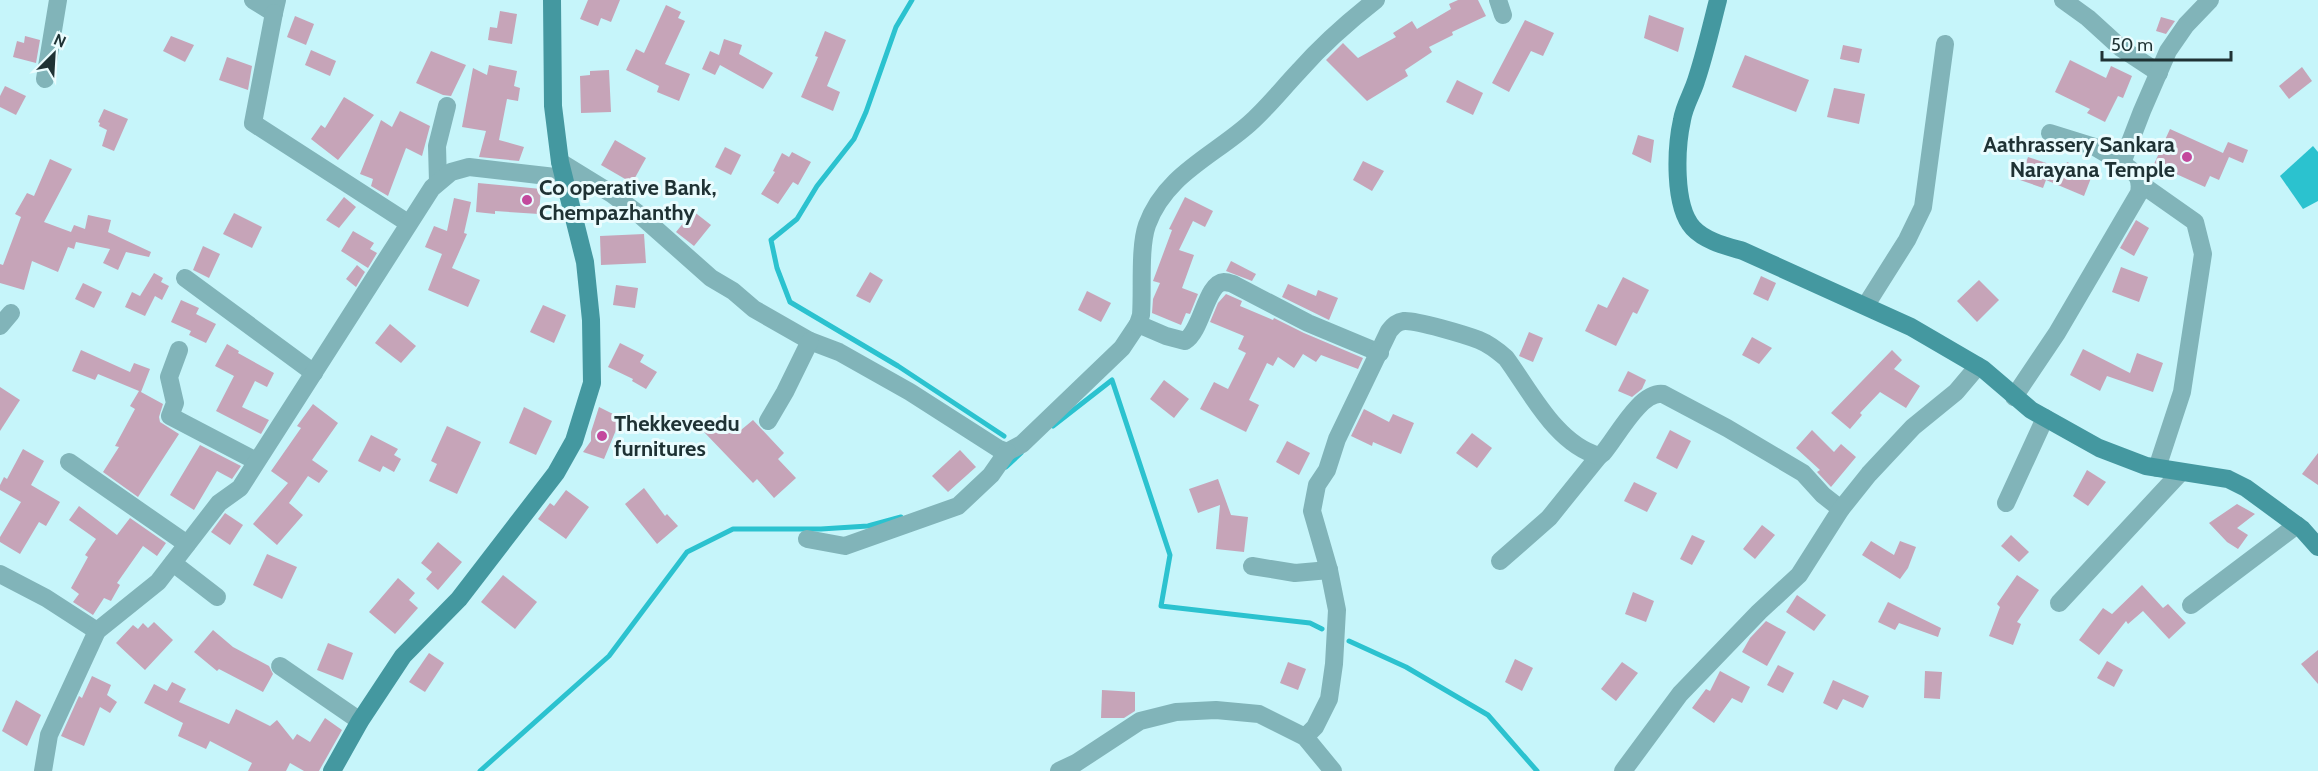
<svg xmlns="http://www.w3.org/2000/svg" width="2318" height="771" viewBox="0 0 2318 771" font-family="Cabin,sans-serif">
<rect width="100%" height="100%" fill="#c6f5fa"/>
<!-- water -->
<polygon fill="#2bc2cf" points="2313,146 2318,152 2318,201 2303,209 2280,176"/>
<g fill="none" stroke-linecap="round" stroke-linejoin="round">
<!-- stream -->
<g stroke="#2bc2cf" stroke-width="5">
<polyline points="912,0 896,27 866,112 854,139 817,186 797,219 771,240 777,268 790,302 898,366 1004,436"/>
<polyline points="1053,426 1112,380 1170,555 1161,606 1310,623 1322,629"/>
<polyline points="1006,467 1021,453"/>
<polyline points="1349,641 1406,667 1488,715 1537,771"/>
<polyline points="480,771 609,656 687,552 733,529 821,529 868,526 901,517"/>
</g>
</g>
<!-- building -->
<g fill="#c6a4b8">
<polygon points="588,0 620,0 611,22 601,18 598,26 580,19"/>
<polygon points="1458,0 1478,0 1486,16 1452,32 1453,35 1429,47 1432,52 1405,70 1408,76 1367,101 1326,60 1343,43 1358,58 1396,37 1393,33 1412,21 1417,29 1451,9 1449,4"/>
<polygon points="666,5 681,12 678,18 685,21 665,64 690,74 679,101 657,92 659,86 626,70 636,49 644,53"/>
<polygon points="500,11 517,14 512,44 488,40 490,27 497,28"/>
<polygon points="1649,15 1684,28 1678,52 1644,38"/>
<polygon points="295,16 314,24 306,45 287,37"/>
<polygon points="2161,17 2175,21 2166,34 2156,31"/>
<polygon points="1525,20 1554,33 1543,56 1531,51 1509,92 1492,83"/>
<polygon points="825,31 846,40 827,86 840,92 833,111 801,97 818,57 815,56"/>
<polygon points="25,36 40,40 36,63 13,57 17,41 24,43"/>
<polygon points="171,36 194,45 185,62 163,51"/>
<polygon points="724,39 742,45 739,54 773,73 763,89 720,65 715,75 702,69 710,51 719,55"/>
<polygon points="1843,45 1862,49 1859,63 1840,59"/>
<polygon points="311,50 336,61 330,76 305,65"/>
<polygon points="431,51 466,65 451,96 443,95 416,83"/>
<polygon points="1745,55 1809,80 1796,112 1732,87"/>
<polygon points="227,57 252,66 248,90 219,80"/>
<polygon points="2070,60 2106,78 2111,66 2132,76 2123,98 2118,96 2105,122 2087,113 2090,109 2055,92"/>
<polygon points="489,65 517,71 514,86 520,88 518,101 507,99 499,140 524,147 519,161 479,157 486,131 462,127 473,68 487,75"/>
<polygon points="2302,67 2312,81 2289,99 2279,86"/>
<polygon points="609,70 611,112 581,113 580,76 590,75 590,71"/>
<polygon points="1457,80 1483,93 1473,115 1446,102"/>
<polygon points="5,86 26,96 16,115 0,107 0,96"/>
<polygon points="1834,88 1865,94 1859,124 1827,117"/>
<polygon points="344,97 374,115 338,160 311,139 321,125 325,128"/>
<polygon points="104,109 128,119 114,151 102,146 107,130 99,126 100,123 98,122"/>
<polygon points="400,111 430,126 422,156 406,148 388,196 371,186 373,179 360,174 381,120 392,127"/>
<polygon points="2170,129 2223,153 2228,142 2248,150 2243,163 2229,157 2219,180 2210,176 2205,187 2154,164"/>
<polygon points="1638,135 1654,140 1651,163 1632,154"/>
<polygon points="615,140 646,158 632,183 601,165"/>
<polygon points="725,147 741,155 731,175 715,167"/>
<polygon points="792,152 811,162 798,185 793,182 778,204 761,194 775,172 773,171 782,153 789,157"/>
<polygon points="2028,157 2064,169 2067,162 2093,173 2084,196 2046,180 2043,188 2020,180"/>
<polygon points="50,159 72,169 44,222 71,232 74,225 85,229 88,215 111,220 108,232 151,252 149,257 126,252 118,270 103,263 110,249 76,242 74,249 68,247 58,272 32,261 24,290 0,283 0,264 3,265 21,217 15,214 27,193 34,196"/>
<polygon points="1363,161 1384,171 1372,191 1353,180"/>
<polygon points="478,183 541,189 539,214 495,211 495,214 476,212"/>
<polygon points="344,197 356,207 339,228 326,220"/>
<polygon points="1185,197 1213,211 1205,227 1193,221 1179,250 1194,255 1182,288 1198,294 1190,314 1186,313 1181,325 1152,313 1153,299 1160,283 1153,281 1172,230 1169,229"/>
<polygon points="454,198 471,202 464,233 467,234 452,268 480,280 468,307 428,290 442,254 425,247 434,226 447,231"/>
<polygon points="693,211 711,225 694,246 676,232"/>
<polygon points="234,213 262,227 252,248 223,234"/>
<polygon points="2136,220 2149,228 2134,256 2120,248"/>
<polygon points="353,231 374,243 370,249 377,253 368,268 341,251"/>
<polygon points="644,234 646,263 601,265 600,236"/>
<polygon points="203,246 220,254 209,278 193,270"/>
<polygon points="1231,261 1256,274 1252,281 1226,271"/>
<polygon points="357,265 365,272 356,287 346,279"/>
<polygon points="2121,267 2148,277 2139,302 2112,292"/>
<polygon points="870,272 883,280 870,303 856,296"/>
<polygon points="154,273 163,278 161,282 169,286 162,300 155,296 145,316 125,307 132,292 140,296"/>
<polygon points="1761,276 1776,283 1768,301 1753,294"/>
<polygon points="1623,277 1649,290 1637,314 1633,312 1616,346 1585,331 1598,304 1607,308"/>
<polygon points="1979,280 1999,300 1977,322 1957,301"/>
<polygon points="83,283 102,292 94,308 75,299"/>
<polygon points="1288,284 1316,296 1318,290 1338,298 1329,320 1282,297"/>
<polygon points="616,285 638,288 635,308 613,305"/>
<polygon points="1087,291 1111,303 1101,322 1078,310"/>
<polygon points="1226,294 1242,301 1240,306 1273,320 1274,318 1304,333 1363,358 1358,369 1321,355 1316,362 1303,354 1294,368 1278,357 1273,366 1267,363 1249,400 1259,405 1246,432 1200,409 1214,382 1228,389 1246,353 1238,349 1244,336 1210,322 1218,303"/>
<polygon points="181,300 199,308 196,314 216,324 206,343 189,335 191,331 171,322"/>
<polygon points="543,305 566,315 554,343 530,332"/>
<polygon points="390,324 416,346 401,363 375,343"/>
<polygon points="1529,332 1543,338 1533,362 1519,356"/>
<polygon points="1752,337 1772,348 1759,364 1742,355"/>
<polygon points="620,343 644,355 640,362 657,372 646,389 632,381 633,379 608,367"/>
<polygon points="227,344 239,351 238,353 274,373 267,387 255,381 242,407 269,420 261,434 216,411 234,376 215,366"/>
<polygon points="2083,349 2130,373 2137,353 2163,363 2153,392 2107,376 2100,391 2070,375"/>
<polygon points="81,350 130,372 134,363 150,369 141,392 163,404 159,417 160,422 179,434 138,497 103,472 119,447 115,446 135,409 130,406 139,391 98,374 95,380 72,371"/>
<polygon points="1892,350 1902,360 1894,369 1920,386 1906,408 1880,392 1860,413 1862,415 1850,429 1831,413"/>
<polygon points="1628,371 1646,380 1642,389 1632,397 1618,391"/>
<polygon points="1164,380 1189,399 1174,418 1150,399"/>
<polygon points="0,387 20,400 0,431"/>
<polygon points="313,404 338,423 312,460 328,471 319,483 308,476 289,503 303,515 277,545 253,524 288,483 271,471 301,428 297,426"/>
<polygon points="524,407 552,421 536,455 509,443"/>
<polygon points="599,407 621,418 604,459 583,452 591,441 591,432"/>
<polygon points="1364,409 1389,422 1393,414 1414,423 1401,454 1373,442 1372,446 1351,436"/>
<polygon points="724,413 741,430 753,420 784,453 778,459 796,478 774,498 757,479 753,483 704,432"/>
<polygon points="447,426 481,442 457,494 429,481 437,464 431,461"/>
<polygon points="1670,430 1691,441 1677,469 1656,458"/>
<polygon points="1812,430 1834,452 1841,444 1856,457 1831,487 1817,472 1820,470 1796,448"/>
<polygon points="1472,433 1492,448 1477,468 1456,453"/>
<polygon points="371,435 398,449 394,455 401,459 394,472 383,466 380,472 358,461"/>
<polygon points="1287,441 1310,453 1299,475 1276,462"/>
<polygon points="200,445 241,466 232,479 217,471 194,510 170,495"/>
<polygon points="23,449 44,461 31,485 60,502 46,526 39,522 20,554 0,542 0,537 21,502 0,490 0,485 4,477 7,479"/>
<polygon points="960,450 976,467 948,492 932,476"/>
<polygon points="2318,453 2318,485 2302,474"/>
<polygon points="2087,470 2106,482 2088,506 2073,496"/>
<polygon points="1218,479 1231,515 1248,517 1244,552 1216,549 1220,505 1198,513 1189,489"/>
<polygon points="1634,482 1657,493 1647,512 1624,501"/>
<polygon points="644,488 665,516 667,514 678,526 657,544 625,504"/>
<polygon points="566,490 589,507 566,539 538,519 550,503 554,506"/>
<polygon points="2237,504 2255,514 2237,528 2248,535 2238,549 2227,542 2209,523"/>
<polygon points="79,506 117,535 130,518 166,543 157,556 143,546 117,583 120,585 111,601 104,598 93,615 73,602 79,594 71,588 88,557 85,555 96,539 69,520"/>
<polygon points="225,513 243,525 230,545 211,532"/>
<polygon points="1762,525 1775,535 1755,559 1743,549"/>
<polygon points="1692,535 1705,541 1692,565 1680,559"/>
<polygon points="2011,535 2029,552 2019,562 2001,546"/>
<polygon points="1871,541 1894,555 1900,541 1916,547 1908,568 1900,579 1862,555"/>
<polygon points="438,542 462,562 438,590 426,579 432,572 421,563"/>
<polygon points="267,554 297,567 282,599 253,585"/>
<polygon points="503,575 537,602 515,629 481,602"/>
<polygon points="2017,575 2039,590 2017,622 2021,624 2013,645 1989,636 2000,607 1997,604"/>
<polygon points="398,578 415,593 409,600 418,608 395,634 369,612"/>
<polygon points="2142,585 2163,608 2168,604 2186,623 2169,639 2143,611 2128,624 2126,621 2099,655 2079,640 2103,608 2112,614"/>
<polygon points="1633,592 1654,601 1646,622 1625,614"/>
<polygon points="1797,595 1826,615 1814,631 1786,612"/>
<polygon points="1888,602 1941,628 1938,637 1899,623 1895,630 1878,622"/>
<polygon points="1766,621 1786,632 1767,666 1742,652 1750,638"/>
<polygon points="154,622 173,640 145,670 116,643 133,625 138,629 143,623 148,628"/>
<polygon points="213,630 233,647 269,666 273,674 263,692 219,669 217,671 194,652"/>
<polygon points="328,643 353,653 343,680 317,670"/>
<polygon points="2318,650 2318,684 2301,664"/>
<polygon points="429,653 444,663 425,692 409,682"/>
<polygon points="1515,659 1533,668 1522,691 1505,682"/>
<polygon points="2107,661 2123,670 2114,687 2097,678"/>
<polygon points="1288,662 1306,669 1298,690 1280,683"/>
<polygon points="1622,662 1638,673 1616,701 1601,689"/>
<polygon points="1778,665 1794,673 1783,693 1767,685"/>
<polygon points="1720,671 1750,687 1742,703 1732,698 1714,723 1692,708 1706,689 1710,691"/>
<polygon points="1925,671 1942,672 1940,699 1924,698"/>
<polygon points="92,676 111,685 107,695 117,702 110,713 100,707 84,746 61,736 79,696 82,698"/>
<polygon points="1833,680 1869,696 1863,708 1843,699 1837,710 1823,703"/>
<polygon points="172,682 186,689 179,702 229,724 236,709 270,726 277,720 293,740 297,734 310,742 325,718 342,730 319,771 304,771 290,763 286,771 248,771 252,763 210,741 206,749 178,736 183,723 144,703 154,684 167,691"/>
<polygon points="1102,690 1135,692 1135,711 1124,718 1101,718"/>
<polygon points="16,700 41,715 27,746 2,731"/>
</g>
<g fill="none" stroke-linecap="round" stroke-linejoin="round">
<!-- street -->
<g stroke="#81b4b9" stroke-width="18">
<polyline points="253,0 274,13 277,0"/>
<polyline points="1498,0 1503,15"/>
<polyline points="2063,0 2088,18 2121,48 2159,73"/>
<polyline points="274,13 253,123 408,223"/>
<polyline points="45,79 58,0"/>
<polyline points="2050,133 2095,147 2122,163"/>
<path d="M560 162 612 194 640 215 711 278 733 291 754 309 810 341 839 352 910 392 999 449 1007 452 1022 444 1122 348 1138 324 1141 315C1143 290 1139 248 1147 225 1165 175 1213 156 1249 124 1267 108 1282 89 1299 71 1322 45 1349 21 1376 0"/>
<polyline points="438,182 437,146 447,106"/>
<polyline points="2141,184 2195,222 2203,254 2182,392 2157,468"/>
<polyline points="185,278 314,373"/>
<polyline points="1866,305 1907,240 1923,207 1945,44"/>
<path d="M1138 324 1166 336 1185 341C1202 331 1206 283 1224 282 1227 282 1230 283 1233 284L1308 323 1380 353"/>
<polyline points="0,326 11,313"/>
<polyline points="179,350 169,377 175,403 170,416 256,461"/>
<path d="M2014 397 2057 333 2139 193C2142 176 2135 173 2122 163L2142 111 2168 51 2186 25 2210 0"/>
<polyline points="768,421 785,392 810,341"/>
<polyline points="69,462 187,544"/>
<polyline points="2006,503 2045,418"/>
<polyline points="807,539 845,546 958,506 991,475 1007,452"/>
<polyline points="1500,561 1549,518 1599,456"/>
<polyline points="173,563 217,597"/>
<polyline points="1252,566 1295,573 1329,570"/>
<polyline points="0,574 46,598 97,631"/>
<polyline points="2059,603 2181,472"/>
<polyline points="2191,605 2297,525"/>
<polyline points="280,666 360,721"/>
<path d="M1305 737 1315 727 1329 699 1334 664 1337 610 1329 570 1312 511 1317 485 1327 470 1337 439 1389 331C1394 325 1397 322 1404 321 1416 320 1466 335 1479 340 1489 344 1498 351 1506 358 1531 392 1556 444 1599 456L1603 453C1617 437 1640 391 1663 394L1727 428 1803 473 1823 495 1841 509"/>
<polyline points="43,771 49,735 97,631 158,582 219,503 240,488 432,188 451,172 469,167 564,178"/>
<polyline points="1059,771 1076,763 1140,721 1176,712 1216,710 1259,714 1305,737 1333,771"/>
<polyline points="1623,771 1680,694 1759,612 1799,575 1841,509 1869,474 1913,427 1956,392 1978,366"/>
</g>
<!-- secondary -->
<g stroke="#4498a0" stroke-width="18">
<path d="M1718 0C1711 27 1705 54 1696 81 1692 94 1684 106 1682 120 1676 147 1673 206 1693 228 1705 241 1726 246 1743 251L1911 327 1983 369 2031 410 2099 448 2146 466 2228 479 2246 488 2302 529 2318 547"/>
<polyline points="332,771 360,721 403,656 459,599 556,473 574,441 592,383 591,320 585,262 560,162 553,106 552,0"/>
</g>
</g>
<!-- markers -->
<g fill="#c3499d" stroke="#eafcfe" stroke-width="2">
<circle cx="2187" cy="157" r="6"/>
<circle cx="527" cy="200" r="6"/>
<circle cx="602" cy="436" r="6"/>
</g>
<g text-anchor="middle" dominant-baseline="central" stroke-width="6" stroke-linejoin="round" paint-order="stroke">
<!-- poi labels -->
<g font-size="22" font-weight="bold" fill="#1f3234" stroke="#eafcfe" text-anchor="start">
<text x="2175" y="144" text-anchor="end">Aathrassery Sankara<tspan x="2175" dy="25">Narayana Temple</tspan></text>
<text x="539" y="187">Co operative Bank,<tspan x="539" dy="25">Chempazhanthy</tspan></text>
<text x="614" y="423">Thekkeveedu<tspan x="614" dy="25">furnitures</tspan></text>
</g>
</g>
<!-- north arrow -->
<g transform="translate(54 54) rotate(24)" stroke="#eafcfe" stroke-width="4.5" paint-order="stroke">
<path d="M0-4.5L10 22L0 15L-10 22Z" fill="#1f3234"/>
<text y="-9" font-size="16" font-weight="bold" text-anchor="middle" fill="#1f3234">N</text>
</g>
<!-- scale -->
<path d="M2102 51v9h129v-9" fill="none" stroke="#1f3234" stroke-width="3"/>
<text x="2111" y="51" font-size="18" fill="#1f3234" stroke="#eafcfe" stroke-width="4.5" paint-order="stroke">50 m</text>
</svg>
